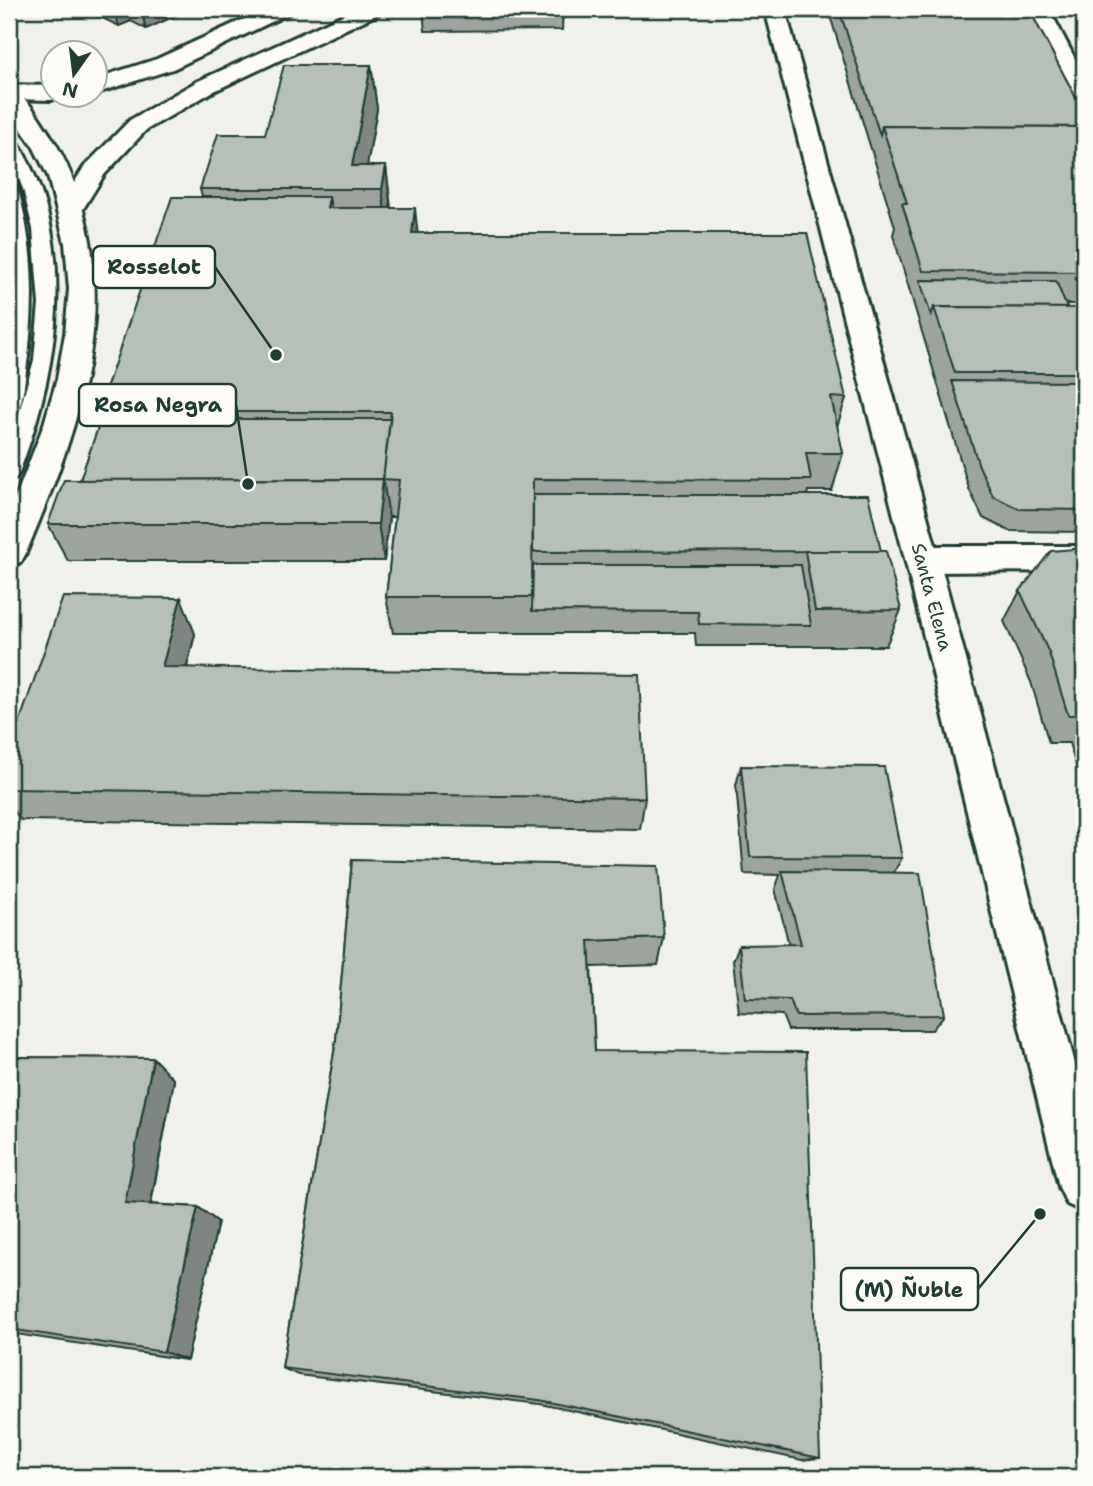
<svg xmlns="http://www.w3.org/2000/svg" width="1093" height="1486" viewBox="0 0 1093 1486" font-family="'Shantell Sans',sans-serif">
<rect width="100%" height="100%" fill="#f0f1eb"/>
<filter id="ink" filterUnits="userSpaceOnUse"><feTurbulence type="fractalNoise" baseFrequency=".0143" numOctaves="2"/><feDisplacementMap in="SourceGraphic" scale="14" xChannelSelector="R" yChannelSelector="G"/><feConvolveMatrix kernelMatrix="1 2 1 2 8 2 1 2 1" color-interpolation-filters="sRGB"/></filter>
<g filter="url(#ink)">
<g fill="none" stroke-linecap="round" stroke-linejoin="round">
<defs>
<g id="lane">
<path d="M9 135 14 137C80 237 59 368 19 473L16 478 9 480V448L34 360 39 304 33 229 23 189 9 153Z"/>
<path d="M9 182 17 187C35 247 35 310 26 371 24 385 23 402 16 414L9 415V362L14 297Z"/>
</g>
<g id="street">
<polygon points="1029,9 1049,9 1084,76 1084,105 1076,103 1072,98"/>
<polygon points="922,546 1084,546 1084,571 922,572 910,568 905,559 910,550"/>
</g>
<g id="secondary">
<polygon points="266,9 293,9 290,13 173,69 94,94 94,79 157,59"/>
<polygon points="356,9 383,9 380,13 212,92 146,130 104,175 80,214 71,217 62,214 58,209 84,167 130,120 196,82"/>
<polygon points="765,9 785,9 939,559 1084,1097 1084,1212 1067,1204 1059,1187 905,559"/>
<polygon points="9,85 52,86 52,94 62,94 52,100 9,99"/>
</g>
<path id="primary" d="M9 90C27 94 41 122 51 136 67 161 76 185 84 214 116 332 71 445 26 553L21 562 9 565V515L44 424 57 379 65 334 69 289 65 243 48 176 33 146 9 112Z"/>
</defs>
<!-- lane casing -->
<use href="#lane" stroke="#1f3d34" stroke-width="6"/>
<!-- street casing -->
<use href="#street" stroke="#1f3d34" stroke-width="6"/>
<!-- secondary casing -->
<use href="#secondary" stroke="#1f3d34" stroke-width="6"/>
<!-- primary casing -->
<use href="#primary" stroke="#1f3d34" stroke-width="6"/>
<!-- lane -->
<use href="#lane" fill="#fdfcf7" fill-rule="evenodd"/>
<!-- street -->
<use href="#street" fill="#fdfcf7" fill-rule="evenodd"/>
<!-- secondary -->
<use href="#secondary" fill="#fdfcf7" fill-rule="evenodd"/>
<!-- primary -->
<use href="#primary" fill="#fdfcf7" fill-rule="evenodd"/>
</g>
<!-- wall -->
<g fill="#9da49e" stroke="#1f3d34" stroke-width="2">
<polygon points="83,9 190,9 146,29 131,21 119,26"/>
<polygon points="563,9 562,30 425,31 423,10"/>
<polygon points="828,9 1029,9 1084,113 1084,304 1066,304 1067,308 1084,308 1084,532 1009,531 983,518 969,489 893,235 895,227"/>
<polygon points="1070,9 1084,9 1084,34 1073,15"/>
<polygon points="371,65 377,109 367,166 386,166 391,208 417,233 846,398 837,427 843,453 832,491 808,491 807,495 881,551 901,610 886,646 696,646 695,633 393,633 386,597 395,517 389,517 384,561 68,561 48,524 80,480 101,419 98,412 202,197 200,189 265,134"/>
<polygon points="1084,548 1084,791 1069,743 1049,743 1031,682 1004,621 1020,591"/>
<polygon points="181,598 195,634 187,667 645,798 640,829 21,820 9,805 9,752"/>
<polygon points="741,766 902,858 894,872 944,1015 932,1030 788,1030 782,1015 739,1013 733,961 739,945 789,945 775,889 780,875 744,874 736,785"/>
<polygon points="352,860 664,938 658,965 591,967 595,1051 820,1458 802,1460 540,1404 298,1375 282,1368 336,1040"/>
<polygon points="9,1057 153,1058 174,1080 151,1204 198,1207 218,1222 187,1360 9,1333"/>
</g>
<!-- shaded-wall -->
<g fill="#7f8681" stroke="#1f3d34" stroke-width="2">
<polygon points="114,9 127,9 131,21 119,26"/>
<polygon points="141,9 190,9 146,29"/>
<polygon points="371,65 377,109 363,189 352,166"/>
<polygon points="386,166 391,212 388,235 382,189"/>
<polygon points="329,197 336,235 327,208"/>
<polygon points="415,208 419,246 412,233"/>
<polygon points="383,479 389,517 384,561 378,524"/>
<polygon points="181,598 195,634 178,701 162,667"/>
<polygon points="153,1058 174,1080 148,1218 125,1203"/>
<polygon points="198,1207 218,1222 187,1360 164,1352"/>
</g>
<!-- building -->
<g fill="#b6bfb8" stroke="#1f3d34" stroke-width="2">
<polygon points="425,9 563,9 423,10"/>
<polygon points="839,9 1029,9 1084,113 1084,127 882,126 880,135"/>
<polygon points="284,65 371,65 352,166 386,166 382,189 200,189 218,134 265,134"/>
<polygon points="882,126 1084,127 1084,272 923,271 902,203 907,203"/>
<polygon points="172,197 329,197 327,208 415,208 412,233 807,233 846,398 831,397 843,453 806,453 811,480 533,479 532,597 386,597 399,480 383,479 391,412 98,412"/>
<polygon points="920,280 1056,281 1067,308 934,307 931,316"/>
<polygon points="934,307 1084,308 1084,373 955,373"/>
<polygon points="952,381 1084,382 1084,510 1019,509 993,496 979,466"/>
<polygon points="101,419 390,419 383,479 384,486 383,479 80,480"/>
<polygon points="383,479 378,524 48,524 64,480"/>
<polygon points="533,495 868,495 881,551 533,552"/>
<polygon points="1084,548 1084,715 1068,715 1049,653 1020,591 1051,551"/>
<polygon points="805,551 886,551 901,610 815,611"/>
<polygon points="533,565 801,565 811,625 699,624 698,612 532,611"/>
<polygon points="63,597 181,598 162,667 639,674 645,798 9,789 9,752"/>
<polygon points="741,766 884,767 902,858 750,857"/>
<polygon points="352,860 658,866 664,938 589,941 595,1051 806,1052 820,1458 539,1400 282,1368 336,1040"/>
<polygon points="782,871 920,873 944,1015 796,1016 790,1000 745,999 739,945 801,944"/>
<polygon points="9,1057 153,1058 125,1203 198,1207 164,1352 9,1329"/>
</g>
</g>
<g text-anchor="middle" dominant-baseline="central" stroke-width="5" stroke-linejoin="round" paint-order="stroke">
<!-- street labels -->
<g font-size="19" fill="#1f3d34" stroke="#fdfcf7">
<text transform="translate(932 597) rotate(75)">Santa Elena</text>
</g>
</g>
<!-- callouts -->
<path fill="none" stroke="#1f3d34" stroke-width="2.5" d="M276 355L215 267M248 484L236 405M1040 1214L978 1289"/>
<g fill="#1f3d34" stroke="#fdfcf7" stroke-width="2.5">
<circle cx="276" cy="355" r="7"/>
<circle cx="248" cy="484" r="7"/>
<circle cx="1040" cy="1214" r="7"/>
</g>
<g fill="#fdfcf7" stroke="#1f3d34" stroke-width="2.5">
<rect x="93" y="246" width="122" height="42" rx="7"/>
<rect x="79" y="384" width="157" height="42" rx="7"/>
<rect x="841" y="1268" width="137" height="42" rx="7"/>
</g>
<g font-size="21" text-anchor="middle" font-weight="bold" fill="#1f3d34">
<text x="154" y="274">Rosselot</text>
<text x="158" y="412">Rosa Negra</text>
<text x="909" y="1297">(M) Ñuble</text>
</g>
<!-- margin -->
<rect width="1093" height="1486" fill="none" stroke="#fdfcf7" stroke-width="35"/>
<rect x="18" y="18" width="1058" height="1451" fill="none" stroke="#1f3d34" stroke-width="2.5" filter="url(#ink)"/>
<!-- north arrow -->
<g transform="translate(74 74) rotate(194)"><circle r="33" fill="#fdfcf7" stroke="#a4b0a9" stroke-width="2"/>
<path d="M0-5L12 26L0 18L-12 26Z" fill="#1f3d34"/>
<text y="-10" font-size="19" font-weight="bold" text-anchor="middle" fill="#1f3d34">N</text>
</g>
</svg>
